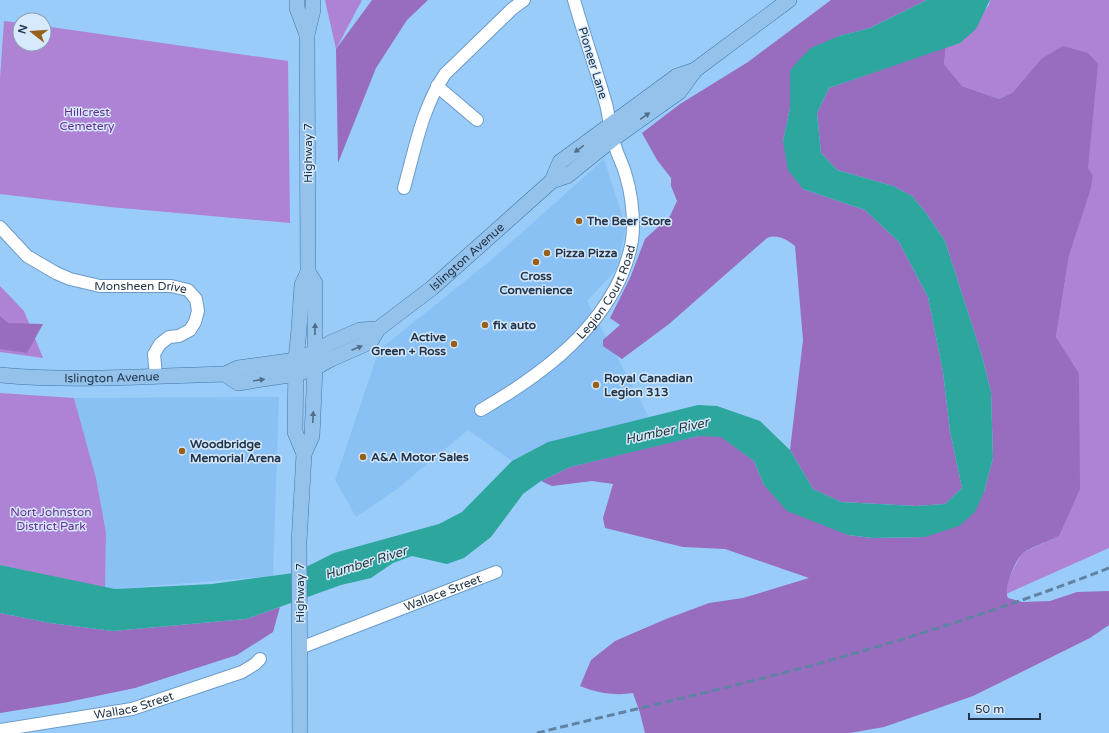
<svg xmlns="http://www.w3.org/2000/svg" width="1109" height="733" viewBox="0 0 1109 733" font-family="'Varela Round',sans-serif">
<rect width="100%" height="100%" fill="#9accfa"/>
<!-- built -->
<g fill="#8ac1f5">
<polygon points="604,159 626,227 617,269 587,301 649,417 548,442 512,461 468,430 397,489 356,517 335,480 379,350 490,261"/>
<polygon points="279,397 273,576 115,589 105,588 106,533 96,478 74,398"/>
</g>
<!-- green -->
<g fill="#ae82d5">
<polygon points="325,0 362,0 336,49"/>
<polygon points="990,0 1109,0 1109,548 1006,594 1008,579 1022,553 1059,536 1079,373 1056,337 1069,256 1091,189 1093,176 1087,168 1041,59 1013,92 999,99 962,86 944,64 946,47 960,43 989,5"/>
<polygon points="4,21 20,23 20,44 44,44 44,26 288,61 290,223 110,207 0,194 0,78"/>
<polygon points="0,286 24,311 43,358 0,352"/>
<polygon points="0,393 74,398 96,478 106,533 105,588 0,565"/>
</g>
<!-- forest -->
<g fill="#986cbf">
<polygon points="372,0 428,0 407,20 376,68 338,163 336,49"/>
<path d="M831 0H927L870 28 839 36 790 71V108L783 141 803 189 865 210 899 242 928 297 943 372 950 431 962 488 945 504 916 506 841 502 813 489 790 450 803 340 795 246C786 239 777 234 767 238L669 324 622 359 603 346V340L620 325 610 318 630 278 645 239 670 216 677 201 671 186V178L657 160 642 133 680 104 748 62Z"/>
<path d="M1063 46 1088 53 1098 64 1088 168 1093 176 1091 189 1069 256 1056 337 1079 373 1080 489 1059 536C1052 540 1026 549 1022 554 1014 563 1003 588 1008 598L1022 602 1050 601 1077 592 1109 591V625L1090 638 973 696 884 727 850 733H645L640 713 633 693C615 696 597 693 580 686L591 660 615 641 666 619 709 603 743 598 809 578 725 549 683 547 605 528 603 518 613 484 592 481 552 486 541 481 570 467 659 445 699 436H721L754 461 764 485 848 535 872 538 925 537 984 492 993 458 991 392 982 356 945 241 926 213 912 196 893 186 837 170 821 153 817 113 829 88 946 47 944 64 962 86 999 99 1013 92 1041 59Z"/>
<polygon points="0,316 8,323 43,324 27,353 0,349"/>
<polygon points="280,607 273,632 237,655 135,688 63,703 0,713 0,613 50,623 113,631 246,619"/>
</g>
<!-- water -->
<polygon fill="#2da69d" points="927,0 990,0 976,29 960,43 829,88 817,113 821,153 837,170 893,186 912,196 926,213 945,241 982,356 991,392 993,458 984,492 975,512 959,526 925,537 872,538 848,535 787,511 764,485 754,461 721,437 699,436 570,467 541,481 523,494 491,537 464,558 447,564 412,556 393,563 371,578 341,585 246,619 113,631 50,623 0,613 0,565 115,589 212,584 294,573 334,553 439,524 462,512 512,461 548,442 698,405 717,406 760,421 790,450 813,489 841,502 916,506 945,504 962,488 950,431 943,372 928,297 899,242 865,210 803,189 788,170 783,141 790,108 790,71 799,60 811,48 839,36 870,28"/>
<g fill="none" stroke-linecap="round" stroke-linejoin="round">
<defs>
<g id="minor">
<polyline points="437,86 477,120"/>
<path d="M404 188C415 149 422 108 445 74L512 9 524 0"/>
<path id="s1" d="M0 227 27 256 56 273 70 279 100 286H171L188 290 196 299 198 311 195 322 190 330 179 336 169 337 160 344 154 354 156 376"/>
<path id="s2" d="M481 410C536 378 592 338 620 279 627 263 633 245 633 227 633 211 631 192 626 176 623 164 616 153 613 139 610 128 609 116 606 104 596 69 584 35 574 0"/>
<path id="s3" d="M300 648 496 572"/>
<path id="s4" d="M0 730 132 709 242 672 255 664 260 659"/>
</g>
<g id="major">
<polyline points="297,0 297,8 307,35"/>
<polyline points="552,181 560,162 677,76 695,70"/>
<path id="s5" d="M225 374 238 383 296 374 315 368 331 359 370 342 378 329 432 288 552 181 567 176 613 139 679 92 695 70 789 0"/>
<path id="s6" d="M0 375C75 382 150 376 225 374L238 368 296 360 315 352 330 343 360 330 378 329"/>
<polyline points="304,454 295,432 296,360 299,329 302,285 308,272 307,35 313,10 313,0"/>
<polyline points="300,733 299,543 304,454 312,436 315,368 315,283 308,272"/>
</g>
</defs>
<!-- minor casing -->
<use href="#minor" stroke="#6c9bc8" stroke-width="14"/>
<!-- major casing -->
<use href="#major" stroke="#3e76a9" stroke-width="16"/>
<!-- minor -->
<use href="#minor" stroke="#fff" stroke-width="12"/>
<!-- major -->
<use href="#major" stroke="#94c2eb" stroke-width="15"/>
<!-- rail -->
<path stroke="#6083a3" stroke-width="3" stroke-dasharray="8 4" stroke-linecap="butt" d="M537 733C646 706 758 682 866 650 948 626 1029 599 1109 568"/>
</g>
<!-- one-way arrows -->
<defs><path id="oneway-solid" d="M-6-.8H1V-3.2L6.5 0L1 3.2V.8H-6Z"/></defs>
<g fill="#506e8a">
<use href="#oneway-solid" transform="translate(645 116) rotate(-35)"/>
<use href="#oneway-solid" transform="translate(579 149) rotate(144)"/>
<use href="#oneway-solid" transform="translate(315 329) rotate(-89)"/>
<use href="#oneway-solid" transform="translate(357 348) rotate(-23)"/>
<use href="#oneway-solid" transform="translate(259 380) rotate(-9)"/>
<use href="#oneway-solid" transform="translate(313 417) rotate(-88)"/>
</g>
<!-- markers -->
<g fill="#966019" stroke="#d6e9fd" stroke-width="1.5">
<circle cx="579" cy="221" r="4"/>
<circle cx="547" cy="253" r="4"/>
<circle cx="536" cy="262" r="4"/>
<circle cx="485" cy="325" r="4"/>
<circle cx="454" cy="344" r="4"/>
<circle cx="596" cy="385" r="4"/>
<circle cx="182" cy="451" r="4"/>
<circle cx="363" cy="457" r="4"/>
</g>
<g text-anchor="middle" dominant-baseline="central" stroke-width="3" stroke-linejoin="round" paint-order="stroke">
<!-- street labels -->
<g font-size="12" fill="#233649" stroke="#d6e9fd">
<text transform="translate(593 63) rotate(73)">Pioneer Lane</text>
<text transform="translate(308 153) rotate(-90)">Highway 7</text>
<text stroke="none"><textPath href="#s5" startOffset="285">Islington Avenue</textPath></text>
<text stroke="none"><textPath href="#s1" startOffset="160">Monsheen Drive</textPath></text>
<text stroke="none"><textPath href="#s2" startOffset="176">Legion Court Road</textPath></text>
<text stroke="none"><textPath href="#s6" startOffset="112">Islington Avenue</textPath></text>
<text transform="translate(300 593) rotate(-90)">Highway 7</text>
<text stroke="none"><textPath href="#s3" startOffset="153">Wallace Street</textPath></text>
<text stroke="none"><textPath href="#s4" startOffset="136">Wallace Street</textPath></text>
</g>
<!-- park labels -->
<g font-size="12" fill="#662c90" stroke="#d6e9fd">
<text x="87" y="112">Hillcrest<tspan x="87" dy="14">Cemetery</tspan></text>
<text x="51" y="512">Nort Johnston<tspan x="51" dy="14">District Park</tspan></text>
</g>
<!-- poi labels -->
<g font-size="12" font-weight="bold" fill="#233649" stroke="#d6e9fd" text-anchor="start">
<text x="587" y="221">The Beer Store</text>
<text x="555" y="253">Pizza Pizza</text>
<text x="536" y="276" text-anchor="middle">Cross<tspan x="536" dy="14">Convenience</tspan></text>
<text x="493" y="325">fix auto</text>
<text x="446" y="337" text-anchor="end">Active<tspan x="446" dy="14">Green + Ross</tspan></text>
<text x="604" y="378">Royal Canadian<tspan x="604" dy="14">Legion 313</tspan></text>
<text x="190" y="444">Woodbridge<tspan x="190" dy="14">Memorial Arena</tspan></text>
<text x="371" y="457">A&amp;A Motor Sales</text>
</g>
<!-- water labels -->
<g font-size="13" font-style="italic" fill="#1d3634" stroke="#d6e9fd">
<text transform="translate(667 431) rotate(-12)">Humber River</text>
<text transform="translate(366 563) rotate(-17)">Humber River</text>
</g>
</g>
<!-- north arrow -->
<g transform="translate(32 32) rotate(287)"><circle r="19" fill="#d6e9fd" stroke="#8ea1b5"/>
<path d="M0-3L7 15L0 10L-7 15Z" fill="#966019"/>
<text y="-6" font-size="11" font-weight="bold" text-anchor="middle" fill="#233649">N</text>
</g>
<!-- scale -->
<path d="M969 713v6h71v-6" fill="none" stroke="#233649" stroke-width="2"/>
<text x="975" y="713" font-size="12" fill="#233649" stroke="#d6e9fd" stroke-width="3" paint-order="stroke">50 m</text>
</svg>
